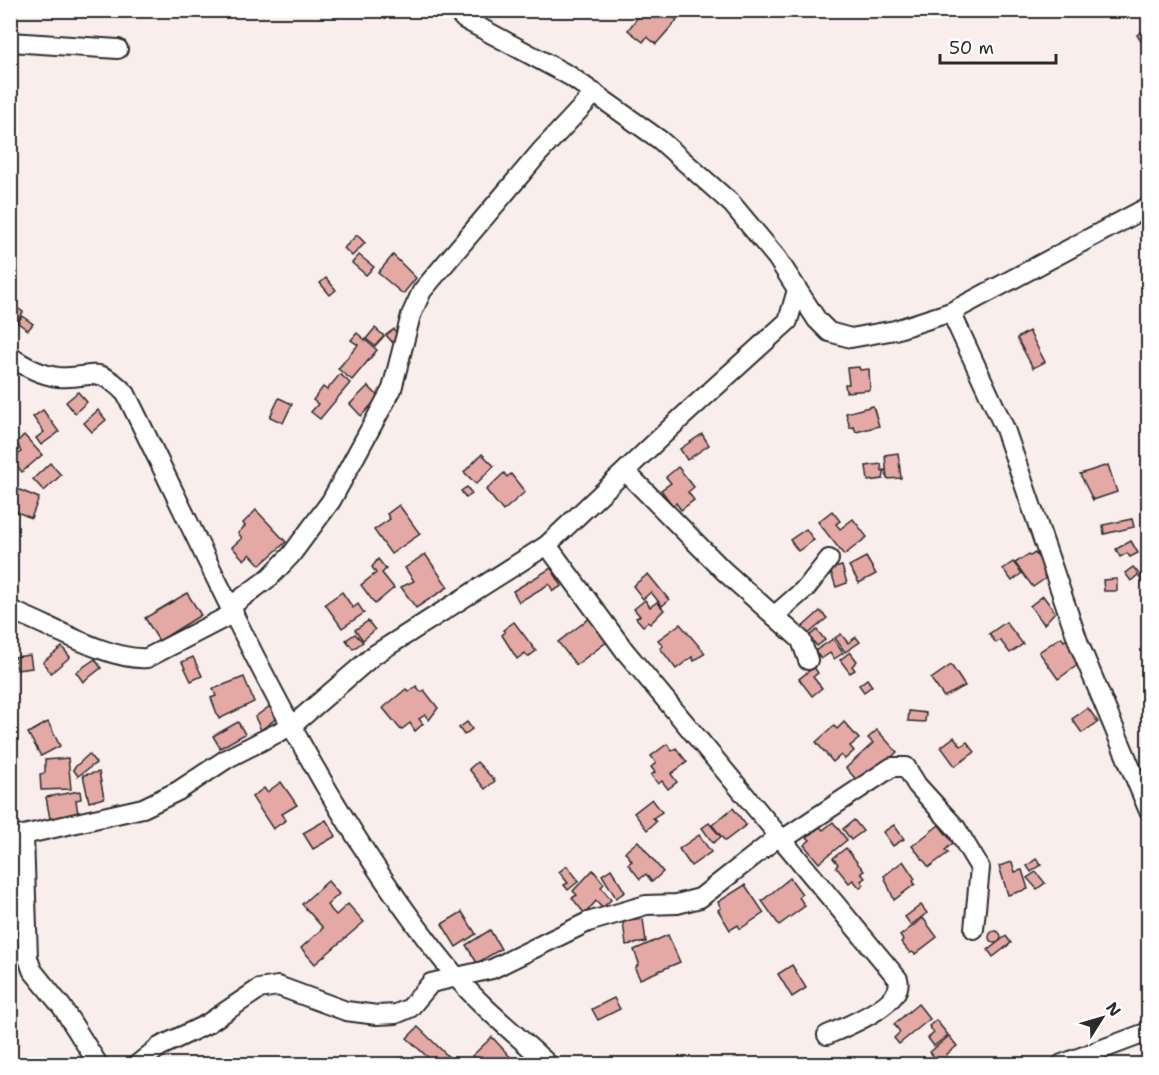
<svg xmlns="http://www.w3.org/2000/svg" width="1159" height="1075" viewBox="0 0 1159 1075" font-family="'Shantell Sans',sans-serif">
<rect width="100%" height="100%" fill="#faeeed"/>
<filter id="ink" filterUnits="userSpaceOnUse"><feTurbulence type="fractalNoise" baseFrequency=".0167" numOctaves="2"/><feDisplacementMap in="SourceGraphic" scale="12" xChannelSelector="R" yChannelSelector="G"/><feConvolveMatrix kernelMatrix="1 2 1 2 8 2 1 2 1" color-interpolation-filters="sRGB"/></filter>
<g filter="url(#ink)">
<!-- building -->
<g fill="#e4a9a5" stroke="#2b2b2b" stroke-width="1.5">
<polygon points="643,10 665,10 677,20 656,44 647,37 643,42 628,30"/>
<polygon points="1148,27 1148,52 1137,35"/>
<polygon points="357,235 365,243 352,256 344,248"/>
<polygon points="359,255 374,267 366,275 352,263"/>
<polygon points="393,255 416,278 403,294 378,273"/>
<polygon points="326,278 336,290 330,295 320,283"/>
<polygon points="10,303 23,312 10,334"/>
<polygon points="22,316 33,324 28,330 18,323"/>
<polygon points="375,328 384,336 375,346 366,339"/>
<polygon points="394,329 399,338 393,343 386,335"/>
<polygon points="1029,331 1045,362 1033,368 1017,338"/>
<polygon points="357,333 377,350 352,380 338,369 358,345 351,340"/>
<polygon points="859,367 860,370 869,369 870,390 846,392 845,384 849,384 847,368"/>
<polygon points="340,374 350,383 320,419 311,412 318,404 313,400 323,387 327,390"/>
<polygon points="368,386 379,397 361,416 350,404"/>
<polygon points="78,392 87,402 75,413 66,402"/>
<polygon points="279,398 292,404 283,423 270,417"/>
<polygon points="873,406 879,426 856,432 854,427 850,428 846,413"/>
<polygon points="43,410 59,432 41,445 36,438 44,432 33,417"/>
<polygon points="98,410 106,420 92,432 84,423"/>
<polygon points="702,434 709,445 687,460 680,449"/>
<polygon points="24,435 42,455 22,472 12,460 21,452 17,442"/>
<polygon points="898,453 901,478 887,479 885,455"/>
<polygon points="482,454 494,466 476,484 464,472"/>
<polygon points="50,463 61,475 44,491 33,479"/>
<polygon points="881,464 882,471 885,470 883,479 868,481 866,466"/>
<polygon points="1108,465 1117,492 1093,500 1080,474"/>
<polygon points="678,467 694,487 688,492 694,500 681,510 676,503 673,506 661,490 671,483 666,477"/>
<polygon points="504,473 507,477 511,474 525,492 503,511 486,490"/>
<polygon points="10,486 39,498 31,518 10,509"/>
<polygon points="467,487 472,494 466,498 461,491"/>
<polygon points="399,505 420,534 391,554 374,530 390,519 387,514"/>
<polygon points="256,510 286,542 260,565 250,554 244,560 232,547 242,538 238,533 245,526 243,523"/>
<polygon points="832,511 840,521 836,524 840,529 853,519 867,537 844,555 818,522"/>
<polygon points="1132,519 1134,527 1104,534 1103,525"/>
<polygon points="806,529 814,540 798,551 790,540"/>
<polygon points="1131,541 1138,553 1130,557 1127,553 1120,557 1116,549"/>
<polygon points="1035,553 1049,572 1044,576 1046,578 1033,587 1015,563 1029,554 1030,556"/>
<polygon points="425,554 448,587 416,608 401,587 414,581 405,568"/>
<polygon points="866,557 876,574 859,583 849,566"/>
<polygon points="378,559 386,569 382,573 394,588 375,604 361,585 376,573 372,567"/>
<polygon points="1013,562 1022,573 1012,581 1003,569"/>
<polygon points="842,566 847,583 836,587 830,569"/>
<polygon points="1133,567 1139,574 1131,581 1125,573"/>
<polygon points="551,568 562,586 553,591 549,584 519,602 513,591"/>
<polygon points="1148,570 1148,585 1146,587 1139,577"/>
<polygon points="648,574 669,600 662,606 651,592 643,599 633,586"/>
<polygon points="1117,579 1117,591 1104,591 1103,580"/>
<polygon points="342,592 353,608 358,604 364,613 342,628 325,604"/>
<polygon points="187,593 201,615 159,641 145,618"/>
<polygon points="1043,596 1055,612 1044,624 1030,606"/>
<polygon points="645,600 650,607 657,602 664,610 650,624 648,622 643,626 636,618 640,616 634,609"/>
<polygon points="820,611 827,618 806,636 800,629"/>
<polygon points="590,618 608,641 576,665 558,642"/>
<polygon points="368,621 375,630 363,640 355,630"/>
<polygon points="514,622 536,651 528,657 525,653 517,659 502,635 505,632 503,630"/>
<polygon points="1006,622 1023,644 1010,653 1000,640 996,643 989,634"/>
<polygon points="680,624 705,653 694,661 692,657 676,669 660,648 663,646 658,640"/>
<polygon points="817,630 825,640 817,646 809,636"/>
<polygon points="355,634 363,642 353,649 346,640"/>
<polygon points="841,634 848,643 856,637 860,642 845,652 835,638"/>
<polygon points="1061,637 1064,641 1068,639 1074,649 1071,651 1082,662 1058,679 1039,652"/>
<polygon points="833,639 843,653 834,659 830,653 821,659 815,651"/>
<polygon points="62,647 70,657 51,673 43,662"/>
<polygon points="850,652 857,661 852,666 855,670 850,673 840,660"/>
<polygon points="30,655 32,668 17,670 15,657"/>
<polygon points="193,657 202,676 191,681 182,662"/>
<polygon points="95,659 101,668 83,682 76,672"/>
<polygon points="951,665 965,686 944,697 931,679"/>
<polygon points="814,667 818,673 813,677 822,688 812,696 799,679"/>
<polygon points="244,677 254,702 219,719 211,698 216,696 213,689"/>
<polygon points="867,679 872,686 864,692 859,685"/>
<polygon points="416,686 421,692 424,690 438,708 429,720 425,715 419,719 423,724 415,731 410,723 401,730 383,708 406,689 409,692"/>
<polygon points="270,706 278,717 261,730 255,717"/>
<polygon points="1088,708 1098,722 1082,733 1072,719"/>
<polygon points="909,711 926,713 925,722 908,721"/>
<polygon points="48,722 60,746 41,756 28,733"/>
<polygon points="238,722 245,734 220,748 213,736"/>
<polygon points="467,722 472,729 464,735 459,728"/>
<polygon points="844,722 859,739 850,746 854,751 845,759 841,755 833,762 816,742 834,726 837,729"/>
<polygon points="877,730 897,752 861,785 846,768 873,743 868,738"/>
<polygon points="10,734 11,740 15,739 18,762 10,763"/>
<polygon points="954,737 961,746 967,742 975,752 955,766 941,747"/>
<polygon points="667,744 672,751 676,748 687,762 671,774 677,782 668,789 662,781 658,784 651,775 655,772 651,767 656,763 651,756"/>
<polygon points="89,754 96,763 78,776 73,769"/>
<polygon points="68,758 71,789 41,790 40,774 45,773 45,760"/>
<polygon points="477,762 495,781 485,789 469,769"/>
<polygon points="99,772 104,798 89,802 83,775"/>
<polygon points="281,782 297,805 282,814 286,820 273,829 252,797 264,788 267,792"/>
<polygon points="80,791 81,799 76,800 78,814 50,819 46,797"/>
<polygon points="652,799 662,812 653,818 656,822 647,830 634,813"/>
<polygon points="733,808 746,825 725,841 712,825"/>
<polygon points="326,820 336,836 313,849 303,833"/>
<polygon points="854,820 863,831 851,840 843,829"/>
<polygon points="833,822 847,840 819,863 804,845 810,840 807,837 820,827 823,830"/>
<polygon points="709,823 721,837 713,843 702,828"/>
<polygon points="894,825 904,839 893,846 883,832"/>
<polygon points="939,825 953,843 945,850 948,853 929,867 912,846"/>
<polygon points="699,835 711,852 691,866 679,849"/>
<polygon points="638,841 663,872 652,882 646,874 640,879 628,864 632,861 625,852"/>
<polygon points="846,848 864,871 861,873 865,878 861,881 864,885 860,888 853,880 849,883 836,867 838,864 833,858"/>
<polygon points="1036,859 1041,865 1031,872 1027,866"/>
<polygon points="903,861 915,879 913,881 915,884 894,900 884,876"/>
<polygon points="1012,862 1015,872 1022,870 1028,889 1008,895 999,866"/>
<polygon points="567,866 579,881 568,890 564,885 568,883 559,872"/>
<polygon points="611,869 625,892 616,898 602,875"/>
<polygon points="593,870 604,884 601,887 611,900 602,908 596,901 585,914 572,898 577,895 573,891"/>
<polygon points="1036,872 1045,883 1037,889 1027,878"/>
<polygon points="790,878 802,894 799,897 805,906 779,925 762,901"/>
<polygon points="328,881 339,894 327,905 336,915 348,904 364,922 315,964 301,948 323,928 302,904"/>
<polygon points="745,885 764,913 740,929 738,925 730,930 718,910 721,908 718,902"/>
<polygon points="10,889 17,889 16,910 10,910"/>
<polygon points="921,905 927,913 911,925 905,917"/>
<polygon points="462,912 476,934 456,947 442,924"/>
<polygon points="923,918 937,937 915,954 912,952 910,953 901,942 903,940 900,936"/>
<polygon points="643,919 646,942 626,945 623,922"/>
<polygon points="490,930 501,949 477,963 466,945"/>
<circle cx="995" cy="937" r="6"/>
<polygon points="668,935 680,962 640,979 635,969 639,963 634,950"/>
<polygon points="1006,936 1011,943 993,957 988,950"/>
<polygon points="792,965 806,988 792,997 778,974"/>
<polygon points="614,998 620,1009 598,1020 592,1009"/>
<polygon points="918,1004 930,1019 899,1044 894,1038 900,1032 894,1024"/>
<polygon points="936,1020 948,1035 934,1046 928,1038 934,1033 929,1026"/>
<polygon points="418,1027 456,1064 435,1064 407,1038"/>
<polygon points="949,1036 957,1046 946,1055 950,1061 940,1064 930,1052"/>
<polygon points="492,1037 515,1062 512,1064 480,1064 472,1056"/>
</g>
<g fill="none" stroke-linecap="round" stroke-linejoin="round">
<defs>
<g id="street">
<polyline points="456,10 464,19 570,76 660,140 732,204 777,258 817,320 829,332 851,338 895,330 951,312 1148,207"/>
<polyline points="10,42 118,49"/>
<polyline points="951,312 1005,429 1079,644 1148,809"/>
<path d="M10 356C24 366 41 375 58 377 93 380 95 362 126 394 224 591 314 803 453 973 480 1006 517 1035 548 1064"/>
<polyline points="626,472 724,571 801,640 808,660"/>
<path d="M547 545 625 651 898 979C905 1004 845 1027 827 1035"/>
<polyline points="231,606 270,577 291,555 331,501 392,389 411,315 422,291 540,152 595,93"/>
<path d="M10 610C48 624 109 661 147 658L234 613"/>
<polyline points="774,616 807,587 829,559"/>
<polyline points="24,836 28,958 32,970 62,1007 98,1064"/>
<polyline points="10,838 143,808 178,791 228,758 293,725 374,655 547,545 681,418 788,321 797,290"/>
<polyline points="782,840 892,767 906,767 917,785 956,828 980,868 974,929"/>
<polyline points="138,1064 159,1047 207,1024 259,989 278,986 346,1011 377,1015 396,1014 410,1008 431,983 492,969 588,922 646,905 677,904 700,898 778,837"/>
<polyline points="1062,1064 1148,1032"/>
</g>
</defs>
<!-- street casing -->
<use href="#street" stroke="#2b2b2b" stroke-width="22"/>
<!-- street -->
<use href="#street" stroke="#fff" stroke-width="18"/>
</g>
</g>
<!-- margin -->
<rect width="1159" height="1075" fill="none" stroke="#fff" stroke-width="36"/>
<rect x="18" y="18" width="1123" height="1039" fill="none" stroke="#2b2b2b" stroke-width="2" filter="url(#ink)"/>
<!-- north arrow -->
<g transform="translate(1102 1018) rotate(53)" stroke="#ffffff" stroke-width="4.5" paint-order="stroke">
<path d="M0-4.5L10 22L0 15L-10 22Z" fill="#2b2b2b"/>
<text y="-9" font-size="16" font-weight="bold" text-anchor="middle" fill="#2b2b2b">N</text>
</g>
<!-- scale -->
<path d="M940 54v9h116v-9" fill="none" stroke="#2b2b2b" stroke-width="3"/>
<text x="949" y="54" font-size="18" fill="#2b2b2b" stroke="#ffffff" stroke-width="4.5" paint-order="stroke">50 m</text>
</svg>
